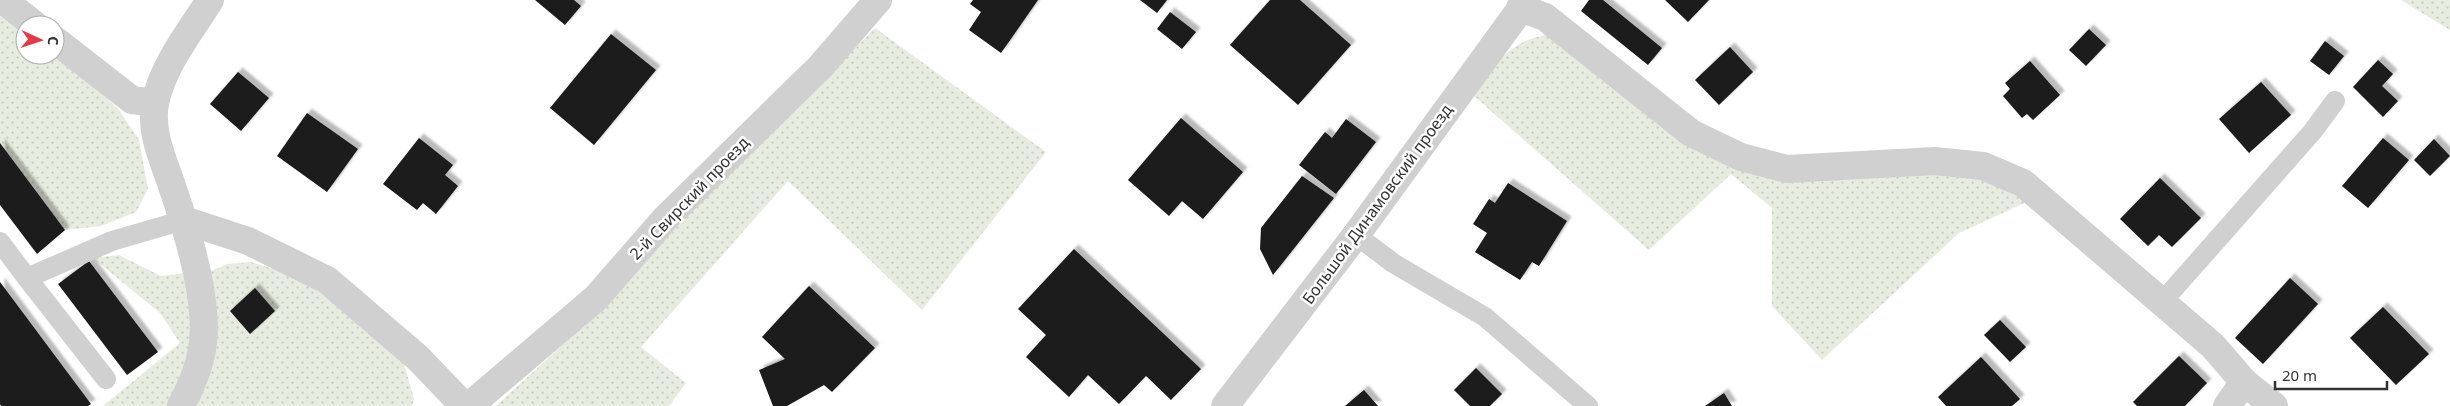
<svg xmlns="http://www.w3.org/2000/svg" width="2450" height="406" viewBox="0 0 2450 406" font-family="'Noto Sans',sans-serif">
<defs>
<pattern id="grass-dots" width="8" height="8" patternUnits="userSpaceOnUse" patternTransform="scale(1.25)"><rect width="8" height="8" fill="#e6ecdf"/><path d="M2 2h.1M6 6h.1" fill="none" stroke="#c6cbc0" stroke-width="1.8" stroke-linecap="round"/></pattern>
<filter id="shadow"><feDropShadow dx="4.5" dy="-4.5" stdDeviation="1" flood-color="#0004"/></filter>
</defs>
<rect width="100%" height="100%" fill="#fff"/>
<!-- grass -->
<g fill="url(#grass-dots)">
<polygon points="2401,0 2450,0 2450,30"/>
<polygon points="0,16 25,33 25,55 55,55 75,67 119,110 139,140 148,189 136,212 101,226 65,230 0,143"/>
<polygon points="875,28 1046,152 922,310 788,181 641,347 686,383 669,406 496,406 602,309 684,219"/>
<path d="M1549 34 1687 138 1849 174H1979L2031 200 1959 233 1822 360 1772 306V208L1731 174 1649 250 1473 95C1499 62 1505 43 1549 34Z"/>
<polygon points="119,255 161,276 214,270 227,264 251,262 284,272 314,288 403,360 414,399 412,406 103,406 180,343 160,313 93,258"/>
</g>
<!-- building -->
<g fill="#1a1a1a" filter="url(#shadow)">
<polygon points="535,0 574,0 581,6 565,25"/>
<polygon points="973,0 1038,0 1001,53 969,30 981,12 970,4"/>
<polygon points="1140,0 1167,0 1157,13"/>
<polygon points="1270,0 1300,0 1351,45 1298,105 1230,45"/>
<polygon points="1589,0 1603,0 1662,48 1648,65 1581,11"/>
<polygon points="1665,0 1709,0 1688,22"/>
<polygon points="1170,12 1196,32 1182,49 1157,29"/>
<polygon points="2089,29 2106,45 2086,66 2069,50"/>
<polygon points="611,34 656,70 594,145 550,108"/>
<polygon points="2325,41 2344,56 2329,75 2310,61"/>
<polygon points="1730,47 1753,72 1719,105 1695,80"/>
<polygon points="2378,60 2393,74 2382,86 2398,101 2383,117 2353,87"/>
<polygon points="2030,61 2060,95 2033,120 2027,114 2022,118 2003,96 2010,89 2005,83"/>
<polygon points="238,72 269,98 241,131 210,104"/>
<polygon points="2261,82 2291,115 2249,153 2219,119"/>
<polygon points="307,113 358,149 327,192 277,156"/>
<polygon points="1181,118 1243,172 1203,219 1182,201 1169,216 1128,180"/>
<polygon points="1346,119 1376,142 1336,194 1299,165 1325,132 1332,138"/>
<polygon points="419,138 453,165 445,175 458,186 436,214 423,203 417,210 383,184"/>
<polygon points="2383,138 2409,160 2368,208 2342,186"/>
<polygon points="2434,139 2450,156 2430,176 2414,160"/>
<polygon points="0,143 65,230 37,254 0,205"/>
<polygon points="1302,176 1334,198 1273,275 1260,249 1261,228"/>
<polygon points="2160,178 2201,218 2172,247 2159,235 2148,246 2120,219"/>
<polygon points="1508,183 1567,221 1539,266 1532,262 1520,280 1475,252 1487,233 1473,224 1489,199 1495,203"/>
<polygon points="1074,249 1201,369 1171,400 1146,376 1119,404 1088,375 1069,397 1026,357 1046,335 1018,309"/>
<polygon points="89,261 158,352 127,375 58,284"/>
<polygon points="2290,278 2318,304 2263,364 2235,338"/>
<polygon points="0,282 91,404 88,406 1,406 0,404"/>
<polygon points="809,286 875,348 832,392 824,385 787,406 773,406 759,370 785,359 762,337"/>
<polygon points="255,288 275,311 250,334 230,311"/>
<polygon points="2383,307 2429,354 2396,385 2350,338"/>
<polygon points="2000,320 2026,347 2010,362 1984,335"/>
<polygon points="2179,356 2207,383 2185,406 2137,406 2133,402"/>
<polygon points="1981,357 2020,399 2012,406 1946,406 1938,397"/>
<polygon points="1476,368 1502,394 1490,406 1470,406 1454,390"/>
<polygon points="1364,390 1378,406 1345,406"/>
<polygon points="1724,393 1732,406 1705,406"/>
</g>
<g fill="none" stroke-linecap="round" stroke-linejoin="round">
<!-- lane -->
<g stroke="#d0d0d0" stroke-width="20">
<polyline points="1356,235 1393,263 1485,317 1588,406"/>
<polyline points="0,242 27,278 112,241 184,220"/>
<polyline points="27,278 106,379"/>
<polyline points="2162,302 2313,131 2335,101"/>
</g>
<!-- street -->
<g stroke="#d0d0d0" stroke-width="28">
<polyline points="3,0 35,25"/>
<polyline points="1520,8 1545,17 1691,133 1741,157 1787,169 1935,161 1983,166 2023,183 2213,346 2244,382 2274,406"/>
<polyline points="55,40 132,100 155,103"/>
<polyline points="184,220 248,241 327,280 418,358 464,406"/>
<path d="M181 406C191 387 201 364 203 342 208 295 186 227 171 183 162 157 150 131 155 103 163 65 190 32 210 0"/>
<polyline points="469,406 596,298 665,219 821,66 878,0"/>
<polyline points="1225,406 1356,235 1527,0"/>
<polyline points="2227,406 2244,382"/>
</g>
</g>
<g text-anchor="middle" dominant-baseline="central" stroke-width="5" stroke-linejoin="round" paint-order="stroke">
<!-- street labels -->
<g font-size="16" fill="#333" stroke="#fff">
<text transform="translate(689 198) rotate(-46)">2-й Свирский проезд</text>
<text transform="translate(1377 204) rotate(-54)">Большой Динамовский проезд</text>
</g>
</g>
<!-- north arrow -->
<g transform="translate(40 40) rotate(93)"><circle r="24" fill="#ffffff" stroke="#adadad"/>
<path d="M0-4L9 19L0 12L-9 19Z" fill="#e63946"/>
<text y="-8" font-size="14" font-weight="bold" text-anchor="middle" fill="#333333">С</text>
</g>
<!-- scale -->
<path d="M2275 381v8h112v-8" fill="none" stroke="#333333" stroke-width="2.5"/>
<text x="2282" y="381" font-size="15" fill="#333333" stroke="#ffffff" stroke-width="4" paint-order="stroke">20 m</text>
</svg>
